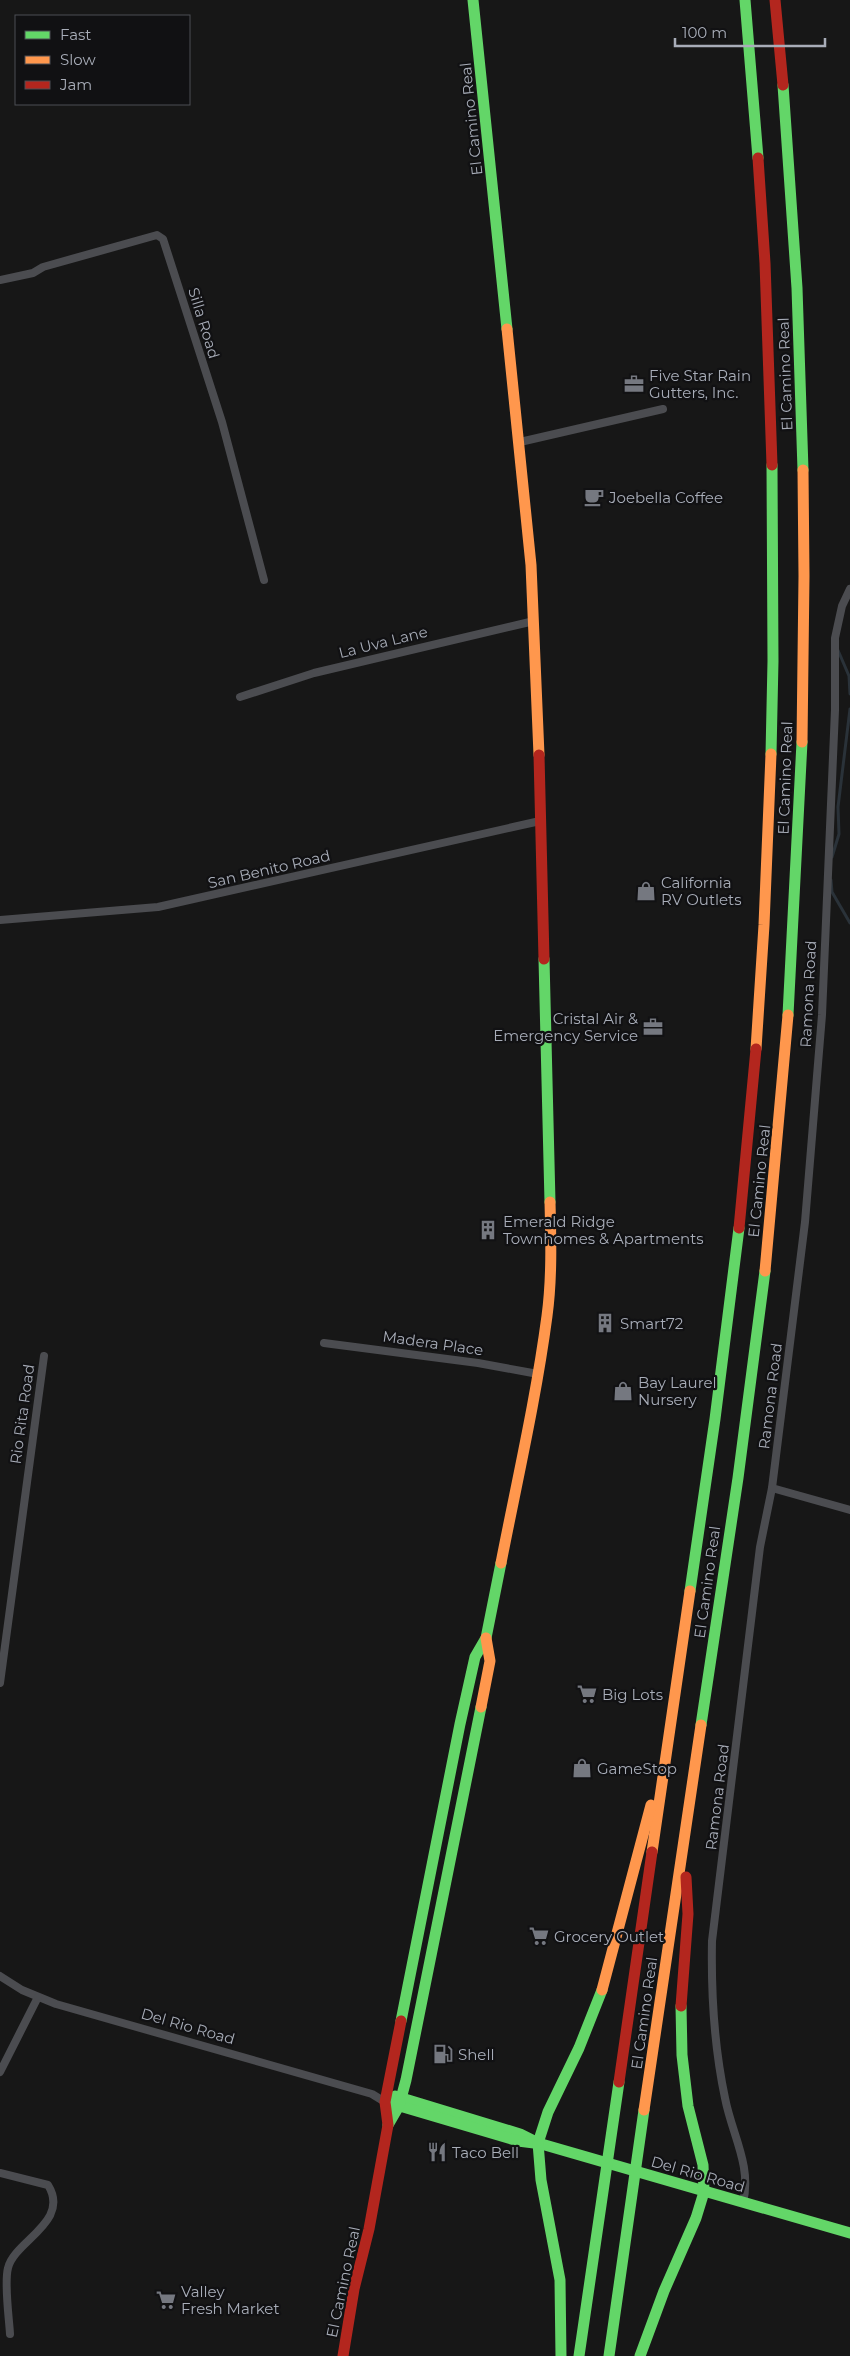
<svg xmlns="http://www.w3.org/2000/svg" width="850" height="2356" viewBox="0 0 850 2356" font-family="Montserrat,sans-serif">
<rect width="100%" height="100%" fill="#171717"/>
<g fill="none" stroke-linecap="round" stroke-linejoin="round">
<!-- stream -->
<g stroke="#2a3239" stroke-width="3">
<polyline points="837,648 849,676 850,694"/>
<polyline points="832,857 839,834 838,807 850,709"/>
<polyline points="831,880 832,892 850,923"/>
</g>
<!-- street -->
<g stroke="#4b4c50" stroke-width="8">
<polyline points="0,280 33,273 43,267 157,235 163,239 222,422 264,580"/>
<polyline points="520,442 663,409"/>
<polyline points="240,697 314,673 534,621"/>
<polyline points="0,920 158,907 540,821"/>
<polyline points="324,1343 478,1363 538,1374"/>
<polyline points="772,1488 850,1510"/>
<polyline points="0,1683 44,1356"/>
<polyline points="0,1976 22,1990 56,2004 372,2094 385,2102"/>
<polyline points="0,2072 38,1997"/>
<path d="M0 2173 48 2185C71 2222 14 2241 8 2268 4 2283 9 2317 10 2334"/>
<path d="M743 2203C752 2165 732 2135 725 2098 714 2046 711 1994 712 1941L760 1547 772 1488 805 1222 822 1015 835 710V638L842 606 850 589"/>
</g>
<!-- fast -->
<g stroke="#63d668" stroke-width="11">
<polyline points="473,0 507,329"/>
<polyline points="745,0 758,158"/>
<polyline points="783,85 797,288 803,470"/>
<polyline points="771,754 773,661 772,465"/>
<polyline points="544,959 550,1202"/>
<polyline points="788,1015 802,742"/>
<polyline points="690,1591 715,1419 739,1228"/>
<polyline points="701,1725 738,1478 765,1271"/>
<polyline points="401,2021 460,1724 475,1657 486,1638 501,1563"/>
<polyline points="395,2096 520,2134 538,2143 850,2233"/>
<polyline points="393,2104 518,2141 534,2143"/>
<polyline points="388,2125 399,2106 406,2080 481,1707"/>
<polyline points="561,2356 560,2280 541,2180 538,2143 548,2112 579,2048 602,1990"/>
<polyline points="579,2356 619,2082"/>
<polyline points="609,2356 644,2110"/>
<polyline points="640,2356 664,2291 696,2218 704,2192 703,2165 688,2106 682,2055 681,2006"/>
</g>
<!-- slow -->
<g stroke="#ff974d" stroke-width="11">
<polyline points="507,329 531,565 539,755"/>
<polyline points="802,742 804,576 803,470"/>
<polyline points="756,1049 764,925 771,754"/>
<polyline points="765,1271 788,1015"/>
<path d="M501 1563C517 1481 536 1399 547 1316 552 1279 551 1240 550 1202"/>
<polyline points="481,1707 490,1661 486,1638"/>
<polyline points="652,1852 690,1591"/>
<polyline points="602,1990 651,1805"/>
<polyline points="644,2110 701,1725"/>
</g>
<!-- jam -->
<g stroke="#b3261e" stroke-width="11">
<polyline points="775,0 783,85"/>
<polyline points="758,158 765,263 772,465"/>
<polyline points="539,755 544,959"/>
<polyline points="739,1228 756,1049"/>
<polyline points="681,2006 688,1914 686,1877"/>
<polyline points="619,2082 652,1852"/>
<polyline points="343,2356 354,2289 369,2229 388,2125 385,2102 401,2021"/>
</g>
</g>
<!-- icons -->
<defs>
<symbol id="office-bare" viewBox="-9 -9 18 18"><path d="M-6-3h4V-5.5h4V-3h4V5H-6ZM-1-4.5V-3h2v-1.5ZM-6 0V1H6V0Z" fill="#757880" stroke="#111113" stroke-width="2.5" paint-order="stroke"/></symbol>
<symbol id="cafe-bare" viewBox="-9 -9 18 18"><path d="M-5.5-4.5H6V0H3Q3 3.5 0 3.5H-2.5Q-5.5 3.5-5.5 0ZM3-3.2v2h1.7v-2ZM-6 4.5H4V6H-6Z" fill="#757880" stroke="#111113" stroke-width="2.5" paint-order="stroke"/></symbol>
<symbol id="shop-bare" viewBox="-9 -9 18 18"><path d="M-5-2.5h2.3a2.7 3.5 0 0 1 5.4 0H5L5.5 6h-11ZM-1.5-2.5h3a1.5 2.3 0 0 0-3 0Z" fill="#757880" stroke="#111113" stroke-width="2.5" paint-order="stroke"/></symbol>
<symbol id="building-bare" viewBox="-9 -9 18 18"><path d="M-4-6H4V6H1V3H-1V6H-4ZM-2.5-4.3h1.7v1.8h-1.7ZM.8-4.3h1.7v1.8H.8ZM-2.5-1h1.7V.8h-1.7ZM.8-1h1.7V.8H.8Z" fill="#757880" stroke="#111113" stroke-width="2.5" paint-order="stroke"/></symbol>
<symbol id="supermarket-bare" viewBox="-9 -9 18 18"><path d="M-6-5.5h2.5l.6 2H6L4.5 2H-2.5L-4.4-4H-6ZM-1.5 3.2a1.3 1.3 0 1 0 .1 0ZM3 3.2a1.3 1.3 0 1 0 .1 0Z" fill="#757880" stroke="#111113" stroke-width="2.5" paint-order="stroke"/></symbol>
<symbol id="fuel-bare" viewBox="-9 -9 18 18"><path d="M-5.5-6h7V0h2V4h1.3V-2.5L3-4.5l.8-.8L6-3V5H2.5V1h-1V6h-7ZM-4.2-4.7v3.2H.2V-4.7Z" fill="#757880" stroke="#111113" stroke-width="2.5" paint-order="stroke"/></symbol>
<symbol id="restaurant-bare" viewBox="-9 -9 18 18"><path d="M-5-6h1v4h1v-4h1v4h1v-4h1v5L-1.5 .5V6h-2V.5L-5-1ZM5-6V6H3V1.5H1.5Q1.5-4 5-6Z" fill="#757880" stroke="#111113" stroke-width="2.5" paint-order="stroke"/></symbol>
</defs>
<g fill-rule="evenodd">
<use href="#office-bare" x="620" y="370" width="28" height="28"/>
<use href="#cafe-bare" x="580" y="483" width="28" height="28"/>
<use href="#shop-bare" x="632" y="877" width="28" height="28"/>
<use href="#office-bare" x="639" y="1013" width="28" height="28"/>
<use href="#building-bare" x="474" y="1216" width="28" height="28"/>
<use href="#building-bare" x="591" y="1309" width="28" height="28"/>
<use href="#shop-bare" x="609" y="1377" width="28" height="28"/>
<use href="#supermarket-bare" x="573" y="1680" width="28" height="28"/>
<use href="#shop-bare" x="568" y="1754" width="28" height="28"/>
<use href="#supermarket-bare" x="525" y="1922" width="28" height="28"/>
<use href="#fuel-bare" x="429" y="2040" width="28" height="28"/>
<use href="#restaurant-bare" x="423" y="2138" width="28" height="28"/>
<use href="#supermarket-bare" x="152" y="2286" width="28" height="28"/>
</g>
<g text-anchor="middle" dominant-baseline="central" stroke-width="4.5" stroke-linejoin="round" paint-order="stroke">
<!-- street labels -->
<g font-size="15" fill="#a8adb8" stroke="#111113">
<text transform="translate(471 119) rotate(-96)">El Camino Real</text>
<text transform="translate(204 323) rotate(73)">Silla Road</text>
<text transform="translate(785 374) rotate(-92)">El Camino Real</text>
<text transform="translate(383 642) rotate(-14)">La Uva Lane</text>
<text transform="translate(785 778) rotate(-88)">El Camino Real</text>
<text transform="translate(269 869) rotate(-13)">San Benito Road</text>
<text transform="translate(808 994) rotate(-87)">Ramona Road</text>
<text transform="translate(759 1181) rotate(-84)">El Camino Real</text>
<text transform="translate(433 1343) rotate(8)">Madera Place</text>
<text transform="translate(770 1396) rotate(-83)">Ramona Road</text>
<text transform="translate(22 1414) rotate(-82)">Rio Rita Road</text>
<text transform="translate(707 1582) rotate(-82)">El Camino Real</text>
<text transform="translate(717 1797) rotate(-83)">Ramona Road</text>
<text transform="translate(644 2013) rotate(-82)">El Camino Real</text>
<text transform="translate(188 2026) rotate(16)">Del Rio Road</text>
<text transform="translate(698 2174) rotate(16)">Del Rio Road</text>
<text transform="translate(343 2282) rotate(-78)">El Camino Real</text>
</g>
<!-- poi labels -->
<g font-size="15" fill="#a8adb8" stroke="#111113" text-anchor="start">
<text x="649" y="375">Five Star Rain<tspan x="649" dy="17">Gutters, Inc.</tspan></text>
<text x="609" y="497">Joebella Coffee</text>
<text x="661" y="882">California<tspan x="661" dy="17">RV Outlets</tspan></text>
<text x="638" y="1018" text-anchor="end">Cristal Air &amp;<tspan x="638" dy="17">Emergency Service</tspan></text>
<text x="503" y="1221">Emerald Ridge<tspan x="503" dy="17">Townhomes &amp; Apartments</tspan></text>
<text x="620" y="1323">Smart72</text>
<text x="638" y="1382">Bay Laurel<tspan x="638" dy="17">Nursery</tspan></text>
<text x="602" y="1694">Big Lots</text>
<text x="597" y="1768">GameStop</text>
<text x="554" y="1936">Grocery Outlet</text>
<text x="458" y="2054">Shell</text>
<text x="452" y="2152">Taco Bell</text>
<text x="181" y="2291">Valley<tspan x="181" dy="17">Fresh Market</tspan></text>
</g>
</g>
<!-- legend -->
<rect x="15" y="15" width="175" height="90" fill="#111113" stroke="#4d4f55"/>
<rect x="25" y="31" width="25" height="8" fill="#63d668" stroke="#4d4f55"/>
<text x="60" y="40" font-size="15" fill="#a8adb8">Fast</text>
<rect x="25" y="56" width="25" height="8" fill="#ff974d" stroke="#4d4f55"/>
<text x="60" y="65" font-size="15" fill="#a8adb8">Slow</text>
<rect x="25" y="81" width="25" height="8" fill="#b3261e" stroke="#4d4f55"/>
<text x="60" y="90" font-size="15" fill="#a8adb8">Jam</text>
<!-- scale -->
<path d="M675 38v8h150v-8" fill="none" stroke="#a8adb8" stroke-width="2.5"/>
<text x="682" y="38" font-size="15" fill="#a8adb8" stroke="#111113" stroke-width="4" paint-order="stroke">100 m</text>
</svg>
